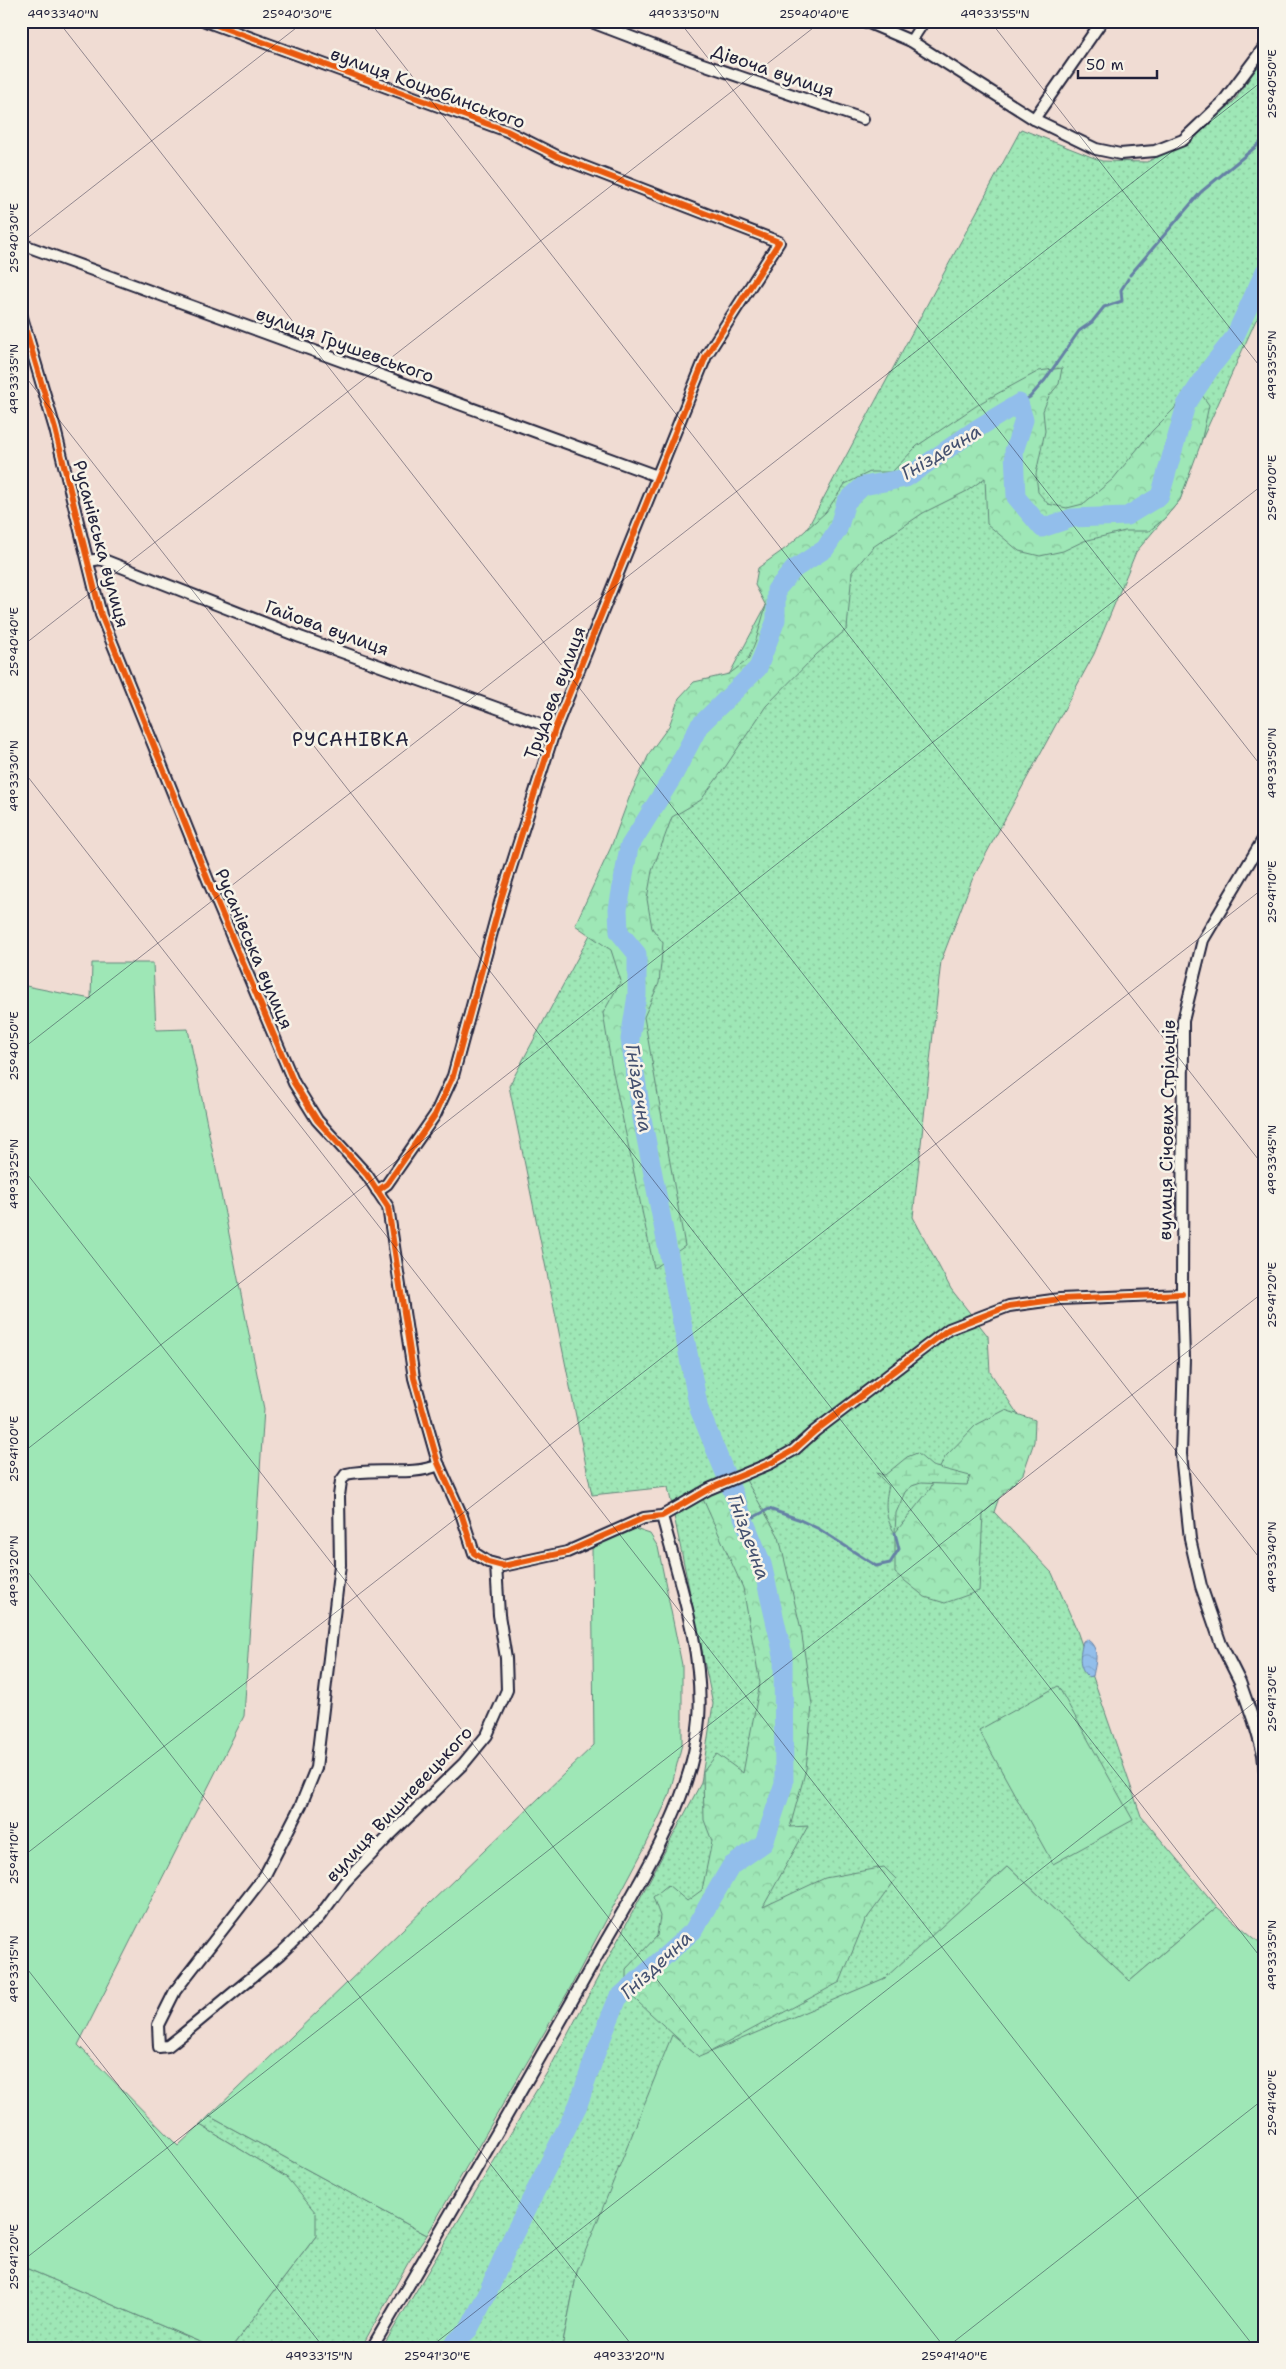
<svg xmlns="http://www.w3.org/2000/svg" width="1286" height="2369" viewBox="0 0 1286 2369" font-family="'Shantell Sans',sans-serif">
<defs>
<pattern id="grass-dots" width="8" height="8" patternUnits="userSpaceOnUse" patternTransform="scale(1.25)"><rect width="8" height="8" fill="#9ee7b6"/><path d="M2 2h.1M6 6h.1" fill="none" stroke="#88c69d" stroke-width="1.8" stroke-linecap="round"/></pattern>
<pattern id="forest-crowns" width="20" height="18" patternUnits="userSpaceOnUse" patternTransform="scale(1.25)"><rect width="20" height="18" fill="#9ee7b6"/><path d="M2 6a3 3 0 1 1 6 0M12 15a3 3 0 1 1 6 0" fill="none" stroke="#88c69d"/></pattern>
<pattern id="wetland-marsh" width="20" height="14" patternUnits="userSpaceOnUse" patternTransform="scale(1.25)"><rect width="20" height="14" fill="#9ee7b6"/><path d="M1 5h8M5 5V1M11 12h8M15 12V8" fill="none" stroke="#88c69d"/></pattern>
<pattern id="water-waves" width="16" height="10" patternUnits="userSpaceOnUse" patternTransform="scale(1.25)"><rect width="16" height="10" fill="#92beeb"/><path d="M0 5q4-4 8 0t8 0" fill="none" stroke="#7ea3ca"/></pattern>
</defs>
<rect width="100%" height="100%" fill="#f0dcd3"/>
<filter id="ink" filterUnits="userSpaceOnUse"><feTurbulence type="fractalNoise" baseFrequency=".02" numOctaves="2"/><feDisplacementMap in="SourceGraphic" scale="10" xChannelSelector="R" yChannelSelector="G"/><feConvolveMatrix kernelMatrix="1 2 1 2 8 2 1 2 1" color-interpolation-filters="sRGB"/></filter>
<g filter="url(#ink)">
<!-- grass -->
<g fill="url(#grass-dots)" stroke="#608478">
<polygon points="1265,56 1265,312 1256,320 1199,446 1180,500 1136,552 1094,654 972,880 941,961 913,1217 951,1289 988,1336 990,1372 1024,1424 994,1512 1052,1573 1076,1628 1141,1816 1217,1907 1130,1981 1008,1866 886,1978 699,2058 577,2272 562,2348 382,2348 551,2066 701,1783 713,1704 668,1487 592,1495 509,1086 1021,129 1102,161 1147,162 1196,137 1234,101"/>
<polygon points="209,2116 427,2235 408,2263 361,2348 231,2348 316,2236 286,2177 200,2125"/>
<polygon points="21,2266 214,2348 21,2348"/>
</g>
<!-- forest -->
<g fill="url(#forest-crowns)" stroke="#608478">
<polygon points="1062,368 1059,384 1049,396 1043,411 1045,431 1036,474 1038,492 1048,504 1067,508 1083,504 1113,479 1152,431 1174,409 1192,381 1209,405 1201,443 1180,500 1164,519 1149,531 1125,531 1084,541 1063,551 1040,556 1019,551 987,524 985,478 967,491 923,513 873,547 852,572 847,629 817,654 766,706 726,766 701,800 672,817 652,871 647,899 652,928 663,943 659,983 644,1017 685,1246 654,1268 611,1063 603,1013 621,981 611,950 575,925 611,847 629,798 650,752 669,726 679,698 694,682 729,674 748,660 756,640 766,606 755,585 758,568 786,548 826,512 845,484 870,472 892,472 917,446 982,402 1039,371"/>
<polygon points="1005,1410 1035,1420 1034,1442 1023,1474 983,1514 979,1591 945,1603 925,1597 895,1573 895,1533 930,1489 945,1457 976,1425"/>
<polygon points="743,1475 779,1537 801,1629 812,1705 806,1769 790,1827 808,1826 763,1907 825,1878 884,1867 896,1879 865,1921 840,1982 699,2058 626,1991 626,1969 657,1936 660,1916 653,1897 668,1885 687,1901 702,1890 712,1841 704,1820 703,1772 717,1754 743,1773 760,1683 743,1588 703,1499"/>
</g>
<!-- wetland -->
<path fill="url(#wetland-marsh)" stroke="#608478" d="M917 1453 932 1466 970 1476 967 1485 921 1483 912 1486 905 1492 896 1513 895 1533C885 1519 884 1503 889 1486L876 1473 885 1475 907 1457Z"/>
<!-- garden -->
<g fill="#9ee7b6" stroke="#608478">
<polygon points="92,963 153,963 156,1030 188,1029 264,1409 244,1716 78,2045 178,2146 200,2125 286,2177 316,2213 316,2236 231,2348 214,2348 21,2266 21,985 91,999"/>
<polygon points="1265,1195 1265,1238 1260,1196"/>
<polygon points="635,1529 650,1534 658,1547 682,1665 682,1744 669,1796 646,1845 569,1990 427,2235 209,2116 594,1745 592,1547"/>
<polygon points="1058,1686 1133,1820 1053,1864 979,1730"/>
<polygon points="1008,1866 1130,1981 1217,1907 1265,1947 1265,2348 562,2348 577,2272 672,2035 699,2057 885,1978"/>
</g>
<!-- water -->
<path fill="url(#water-waves)" stroke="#6580a5" d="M1087 1639C1100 1649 1096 1661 1093 1676L1088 1677C1077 1667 1080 1655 1083 1641Z"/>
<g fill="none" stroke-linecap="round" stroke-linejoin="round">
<!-- stream -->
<g stroke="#6580a5" stroke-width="3">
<polyline points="1130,275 1201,192 1265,139"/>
<polyline points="1019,403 1030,397 1045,380 1079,331 1092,322 1104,307 1122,301 1121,290 1128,279"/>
<polyline points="745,1522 769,1509 798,1519 819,1529 876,1566 890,1563 899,1549 895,1533"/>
</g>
<!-- river -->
<polyline stroke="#92beeb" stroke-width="19" points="449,2348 469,2329 487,2294 508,2246 578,2105 598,2047 618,1998 693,1931 731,1866 764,1843 784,1783 783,1655 762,1564 699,1409 642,1118 630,1039 637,995 637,954 619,932 618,909 629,847 672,778 699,726 758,668 776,620 776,590 794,569 825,549 838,529 846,502 863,486 906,478 978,428 1019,403 1024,420 1014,451 1016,497 1042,528 1072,518 1127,516 1160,496 1186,405 1211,367 1234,338 1265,271"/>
<defs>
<g id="street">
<polyline points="205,21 507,131 559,157 779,242 706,356 555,729 501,899 453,1076 435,1115 387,1184 377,1191"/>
<polyline points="589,21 694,61 863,119"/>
<polyline points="864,21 911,41 1034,119 1096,149 1120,154 1155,151 1183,140 1223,102 1265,46"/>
<polyline points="911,41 924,21"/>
<polyline points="1034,119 1102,21"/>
<polyline points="21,244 657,476"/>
<polyline points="21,314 55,429 101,615 212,890 294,1083 317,1120 367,1175 388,1207 414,1378 438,1463 462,1516 474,1553 488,1562 503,1566 567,1552 644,1518 662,1516 709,1489 771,1463 794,1450 815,1431 949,1329 1009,1306 1060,1299 1182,1294"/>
<polyline points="88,561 101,559 300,637 555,729"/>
<polyline points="1265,836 1203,940 1183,1021 1182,1294 1184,1358 1181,1454 1190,1539 1201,1586 1221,1644 1240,1682 1254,1722 1263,1754 1265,1773"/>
<path d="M439 1465C410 1477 376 1467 346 1474L341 1481 339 1496 340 1565 316 1768 301 1805 265 1875 175 1991 158 2025 159 2047 168 2046 182 2035 280 1954 319 1917 345 1882 389 1836 464 1763 487 1735 507 1690 506 1658 499 1615 496 1565"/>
<path d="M372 2348C446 2221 520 2095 591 1967 632 1893 693 1805 699 1719 704 1651 679 1581 662 1516"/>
</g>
</defs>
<!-- street casing -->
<use href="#street" stroke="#22223b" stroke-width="14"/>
<!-- street -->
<use href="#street" stroke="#f7f3e8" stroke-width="10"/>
<defs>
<g id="cycleway">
<polyline points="205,21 507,131 559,157 779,242 706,356 555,729 501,899 453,1076 435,1115 387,1184 377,1191"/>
<polyline points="21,314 55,429 101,615 212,890 294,1083 317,1120 367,1175 388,1207 414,1378 438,1463 462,1516 474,1553 488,1562 503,1566 567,1552 644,1518 662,1516 709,1489 771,1463 794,1450 815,1431 949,1329 1009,1306 1060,1299 1182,1294"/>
</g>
</defs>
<!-- cycleway casing -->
<use href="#cycleway" stroke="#f7f3e8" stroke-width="9"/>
<!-- cycleway -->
<use href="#cycleway" stroke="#e8590c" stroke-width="6"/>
</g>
</g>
<!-- ticks -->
<path fill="none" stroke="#22223b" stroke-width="1" stroke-opacity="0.45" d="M58 21 1265 1565M369 21 1265 1168M679 21 1265 771M990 21 1265 373M21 243 305 21M21 371 1265 1963M21 647 822 21M21 768 1255 2348M21 1050 1265 79M21 1166 945 2348M21 1454 1265 483M21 1563 634 2348M21 1858 1265 887M21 1961 324 2348M21 2262 1265 1291M429 2348 1265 1694M946 2348 1265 2098"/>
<g text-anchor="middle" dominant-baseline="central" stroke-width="5" stroke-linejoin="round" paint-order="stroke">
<!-- street labels -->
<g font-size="18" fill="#22223b" stroke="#f7f3e8">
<text transform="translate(773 71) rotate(19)">Дівоча вулиця</text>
<text transform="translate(428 88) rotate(20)">вулиця Коцюбинського</text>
<text transform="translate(345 345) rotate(20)">вулиця Грушевського</text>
<text transform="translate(101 544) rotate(75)">Русанівська вулиця</text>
<text transform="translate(327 628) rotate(20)">Гайова вулиця</text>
<text transform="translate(555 693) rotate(-69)">Трудова вулиця</text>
<text transform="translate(254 949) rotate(67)">Русанівська вулиця</text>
<text transform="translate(1167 1130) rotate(-89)">вулиця Січових Стрільців</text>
<text transform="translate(399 1804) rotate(-47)">вулиця Вишневецького</text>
</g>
<!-- water labels -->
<g font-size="19" font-style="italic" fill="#445170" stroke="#f7f3e8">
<text transform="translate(941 452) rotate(-31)">Гніздечна</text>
<text transform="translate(639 1088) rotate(81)">Гніздечна</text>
<text transform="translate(749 1537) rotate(70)">Гніздечна</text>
<text transform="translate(656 1965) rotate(-43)">Гніздечна</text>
</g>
<!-- neighbourhood labels -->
<g font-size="19" letter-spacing="1" fill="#22223b" stroke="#f7f3e8">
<text x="351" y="739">РУСАНІВКА</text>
</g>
</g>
<!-- margin -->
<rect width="1286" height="2369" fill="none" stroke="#f7f3e8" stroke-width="55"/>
<!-- scale -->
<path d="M1078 70v8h79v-8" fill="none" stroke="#22223b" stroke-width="2.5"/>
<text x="1086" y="70" font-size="15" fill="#22223b" stroke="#f7f3e8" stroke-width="4" paint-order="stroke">50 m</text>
<rect x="28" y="28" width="1230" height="2314" fill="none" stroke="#22223b" stroke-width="2"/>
<g font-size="12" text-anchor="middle" fill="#22223b">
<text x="63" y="18">49°33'40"N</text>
<text x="297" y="18">25°40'30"E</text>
<text x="684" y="18">49°33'50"N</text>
<text x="814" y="18">25°40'40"E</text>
<text x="995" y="18">49°33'55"N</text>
<text transform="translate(1272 84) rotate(-90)" y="4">25°40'50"E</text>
<text transform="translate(14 238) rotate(-90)" y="4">25°40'30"E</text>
<text transform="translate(1272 365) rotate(-90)" y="4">49°33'55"N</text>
<text transform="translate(14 379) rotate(-90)" y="4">49°33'35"N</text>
<text transform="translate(1272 488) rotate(-90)" y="4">25°41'00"E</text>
<text transform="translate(14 642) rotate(-90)" y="4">25°40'40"E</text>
<text transform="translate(1272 763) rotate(-90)" y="4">49°33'50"N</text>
<text transform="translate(14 776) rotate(-90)" y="4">49°33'30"N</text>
<text transform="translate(1272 892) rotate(-90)" y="4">25°41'10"E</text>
<text transform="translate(14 1046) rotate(-90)" y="4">25°40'50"E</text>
<text transform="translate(1272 1160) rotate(-90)" y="4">49°33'45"N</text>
<text transform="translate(14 1174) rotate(-90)" y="4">49°33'25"N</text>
<text transform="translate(1272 1295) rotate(-90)" y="4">25°41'20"E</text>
<text transform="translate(14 1449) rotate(-90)" y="4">25°41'00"E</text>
<text transform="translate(1272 1557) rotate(-90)" y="4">49°33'40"N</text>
<text transform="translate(14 1571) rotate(-90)" y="4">49°33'20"N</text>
<text transform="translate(1272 1699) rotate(-90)" y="4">25°41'30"E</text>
<text transform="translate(14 1853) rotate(-90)" y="4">25°41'10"E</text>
<text transform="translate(1272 1955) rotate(-90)" y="4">49°33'35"N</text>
<text transform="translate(14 1969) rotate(-90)" y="4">49°33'15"N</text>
<text transform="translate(1272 2103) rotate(-90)" y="4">25°41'40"E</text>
<text transform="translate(14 2257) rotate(-90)" y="4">25°41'20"E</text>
<text x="319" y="2360">49°33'15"N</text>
<text x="437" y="2360">25°41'30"E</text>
<text x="629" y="2360">49°33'20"N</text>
<text x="954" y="2360">25°41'40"E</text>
</g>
</svg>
